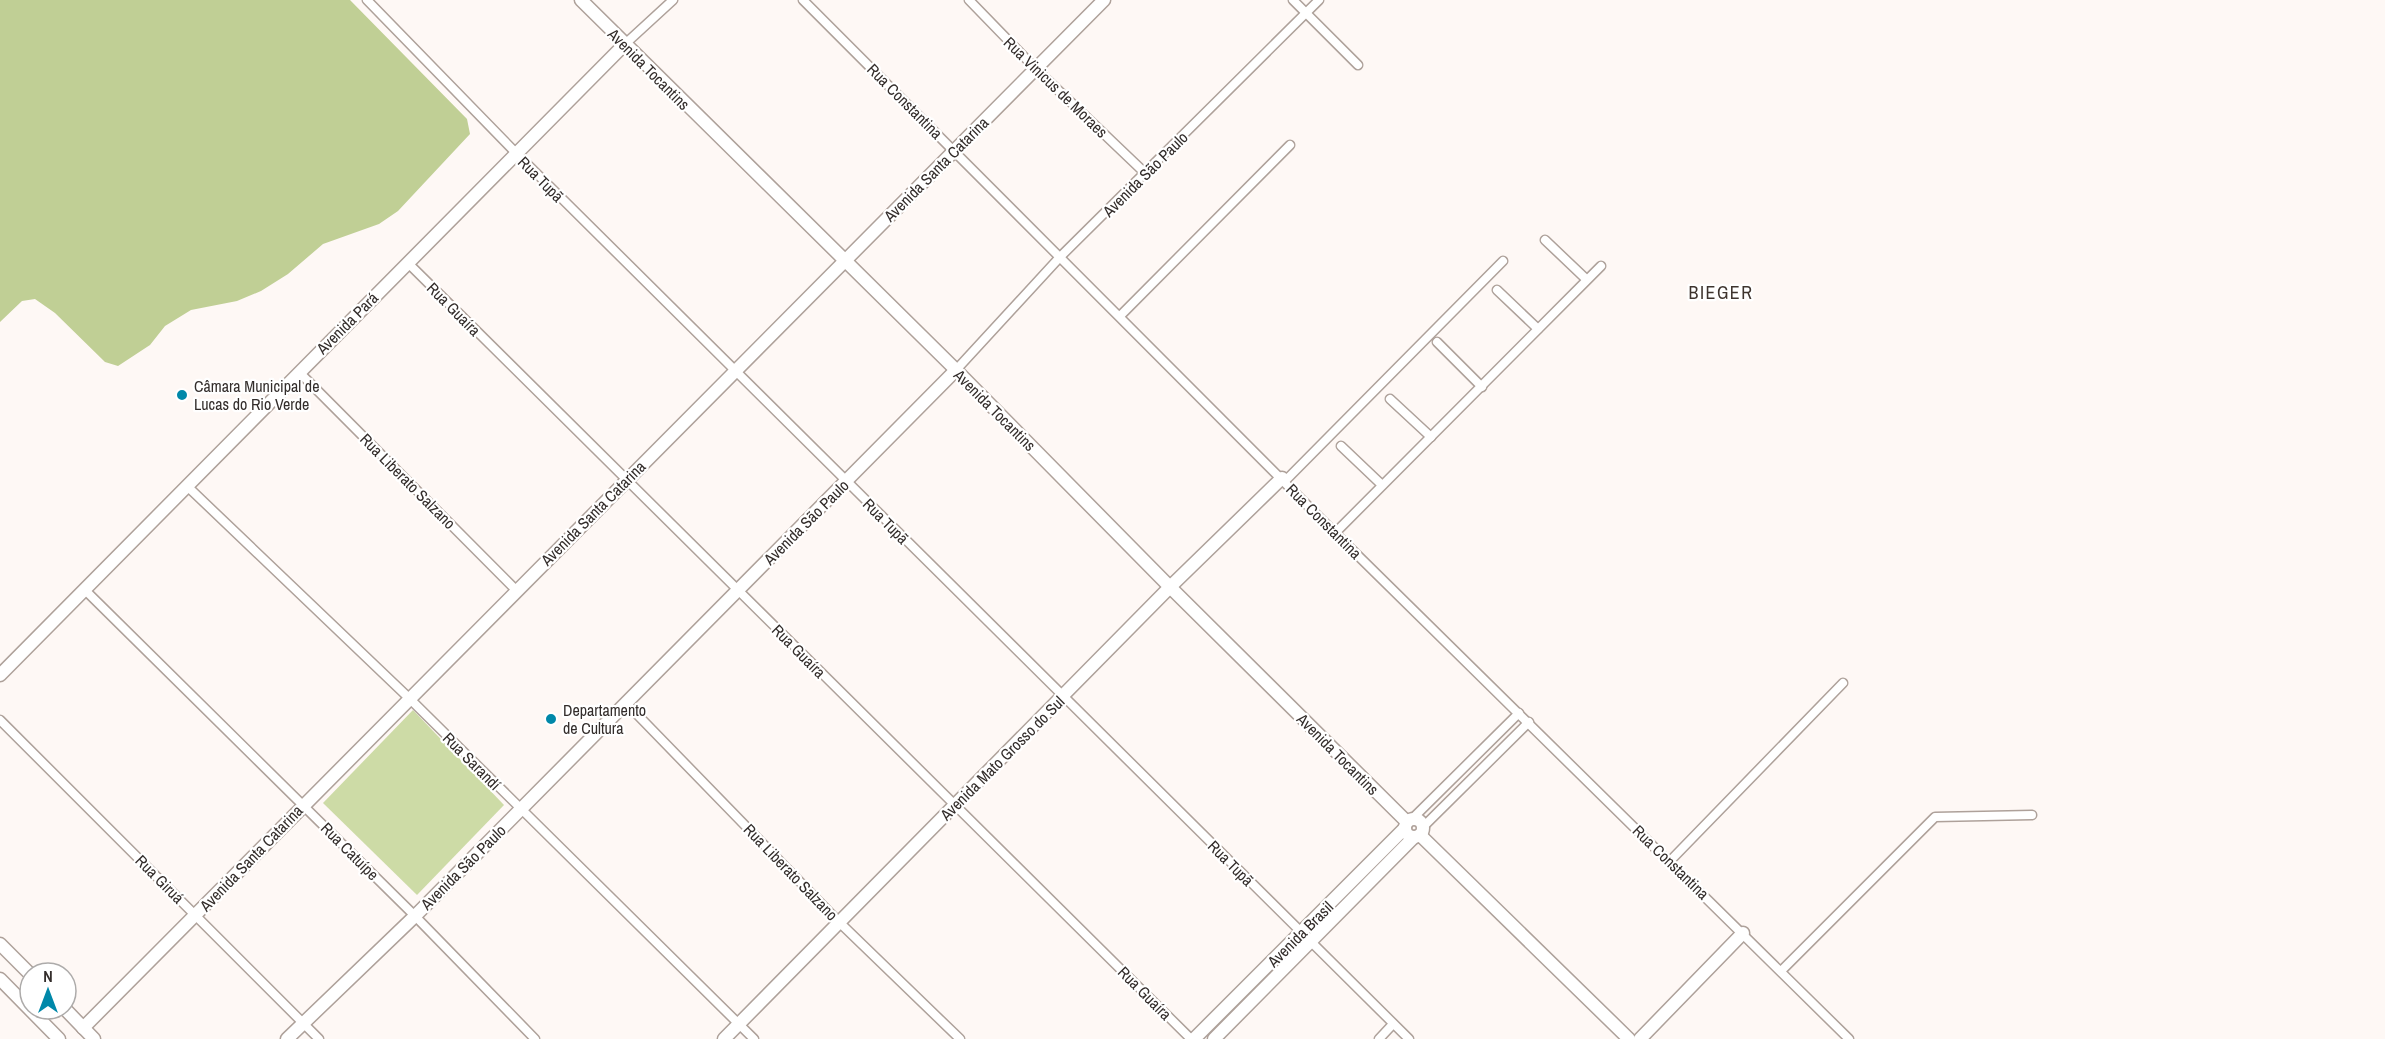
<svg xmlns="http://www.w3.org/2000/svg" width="2385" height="1039" viewBox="0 0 2385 1039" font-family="'Archivo Narrow',sans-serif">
<rect width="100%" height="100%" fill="#fef8f5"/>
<!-- green -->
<polygon fill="#cddba6" points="413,710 504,805 417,895 323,803"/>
<!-- forest -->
<polygon fill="#c0cf95" points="0,0 350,0 467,119 470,134 398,211 379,224 323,244 288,274 261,291 237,301 191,310 165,326 150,345 118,366 105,362 55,313 35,299 22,301 0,322"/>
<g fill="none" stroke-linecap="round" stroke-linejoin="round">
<defs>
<g id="street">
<polyline points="367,0 517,154 1409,1039"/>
<polyline points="803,0 1335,533 1849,1039"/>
<polyline points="969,0 1036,69 1145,173"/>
<polyline points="1293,0 1358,65"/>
<polyline points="624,45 673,0"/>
<polyline points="1545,240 1586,279"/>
<polyline points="408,263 1191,1039"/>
<polyline points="1497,290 1538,329"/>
<polyline points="1120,316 1290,145"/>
<polyline points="1437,342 1482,387"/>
<polyline points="956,370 1060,257 1319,0"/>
<polyline points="299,372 516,590"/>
<polyline points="1390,399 1431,437"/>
<polyline points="1341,446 1382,485"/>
<polyline points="1285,481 1503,261"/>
<polyline points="187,486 410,699 754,1039"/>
<polyline points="1335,533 1601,266"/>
<polyline points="85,590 415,916 535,1039"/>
<polyline points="625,702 839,922 960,1039"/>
<polyline points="0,720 319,1039"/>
<polyline points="1412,819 1519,713"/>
<polyline points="1423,827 1529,722"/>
<polyline points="1670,861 1843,683"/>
<polyline points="1781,971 1935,817 2032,815"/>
<polyline points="1379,1039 1393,1024"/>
</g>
<g id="secondary">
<polyline points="581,0 956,370 1170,587 1407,822"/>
<polyline points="0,675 624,45"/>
<circle cx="1414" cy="828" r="9"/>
<polyline points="1420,835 1629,1039"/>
<polyline points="0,944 30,974"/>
<polyline points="0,979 59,1039"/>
<polyline points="65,1009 94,1039"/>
<polyline points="83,1028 1104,0"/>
<polyline points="287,1039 415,916 956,370"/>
<polyline points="724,1039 1170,587 1282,478"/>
<polyline points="1194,1039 1405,828"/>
<polyline points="1214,1039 1414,837"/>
<polyline points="1640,1039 1743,933"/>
</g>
</defs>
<!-- street casing -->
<use href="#street" stroke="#aea19a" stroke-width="11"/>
<!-- secondary casing -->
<use href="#secondary" stroke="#aea19a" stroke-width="15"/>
<!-- street -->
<use href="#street" stroke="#fff" stroke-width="8"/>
<!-- secondary -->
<use href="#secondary" stroke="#fff" stroke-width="12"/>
</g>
<!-- markers -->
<g fill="#0088a9" stroke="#fff" stroke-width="2">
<circle cx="182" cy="395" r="6"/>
<circle cx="551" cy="719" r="6"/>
</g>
<g text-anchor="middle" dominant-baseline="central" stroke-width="4.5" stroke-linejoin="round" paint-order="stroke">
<!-- street labels -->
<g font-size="16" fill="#332d2b" stroke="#fff">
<text transform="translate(649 69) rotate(45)">Avenida Tocantins</text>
<text transform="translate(1056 87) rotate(44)">Rua Vinicus de Moraes</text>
<text transform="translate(905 101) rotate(45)">Rua Constantina</text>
<text transform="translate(936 169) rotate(-45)">Avenida Santa Catarina</text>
<text transform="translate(1145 174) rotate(-45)">Avenida São Paulo</text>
<text transform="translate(541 179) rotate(45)">Rua Tupã</text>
<text transform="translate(454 309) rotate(45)">Rua Guaíra</text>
<text transform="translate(347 323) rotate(-45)">Avenida Pará</text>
<text transform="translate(995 410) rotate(45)">Avenida Tocantins</text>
<text transform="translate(408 481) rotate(45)">Rua Liberato Salzano</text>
<text transform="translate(593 513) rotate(-45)">Avenida Santa Catarina</text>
<text transform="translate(886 521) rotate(45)">Rua Tupã</text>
<text transform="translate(1324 521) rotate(45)">Rua Constantina</text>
<text transform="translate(806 522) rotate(-45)">Avenida São Paulo</text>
<text transform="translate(799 651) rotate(45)">Rua Guaíra</text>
<text transform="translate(1338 754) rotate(45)">Avenida Tocantins</text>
<text transform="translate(1002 758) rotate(-45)">Avenida Mato Grosso do Sul</text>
<text transform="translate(472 761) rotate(45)">Rua Sarandí</text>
<text transform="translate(350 851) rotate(45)">Rua Catuípe</text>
<text transform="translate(251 858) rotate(-46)">Avenida Santa Catarina</text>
<text transform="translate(1671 862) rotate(44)">Rua Constantina</text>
<text transform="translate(1231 863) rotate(45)">Rua Tupã</text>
<text transform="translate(463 867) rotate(-45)">Avenida São Paulo</text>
<text transform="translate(791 872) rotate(46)">Rua Liberato Salzano</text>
<text transform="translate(160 879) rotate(45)">Rua Giruá</text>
<text transform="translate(1300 934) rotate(-45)">Avenida Brasil</text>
<text transform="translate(1145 993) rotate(45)">Rua Guaíra</text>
</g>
<!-- poi labels -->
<g font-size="16" fill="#332d2b" stroke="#fff" text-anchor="start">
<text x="194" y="386">Câmara Municipal de<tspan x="194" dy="18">Lucas do Rio Verde</tspan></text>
<text x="563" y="710">Departamento<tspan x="563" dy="18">de Cultura</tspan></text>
</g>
<!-- neighbourhood labels -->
<g font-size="18" letter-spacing="1.5" fill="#3e342e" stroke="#fff">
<text x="1721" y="292">BIEGER</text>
</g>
</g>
<!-- north arrow -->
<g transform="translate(48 991)"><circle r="28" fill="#ffffff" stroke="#adabaa" stroke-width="1.5"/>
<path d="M0-4.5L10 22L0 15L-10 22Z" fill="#0088a9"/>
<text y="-9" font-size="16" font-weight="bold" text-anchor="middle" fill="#332d2b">N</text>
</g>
</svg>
